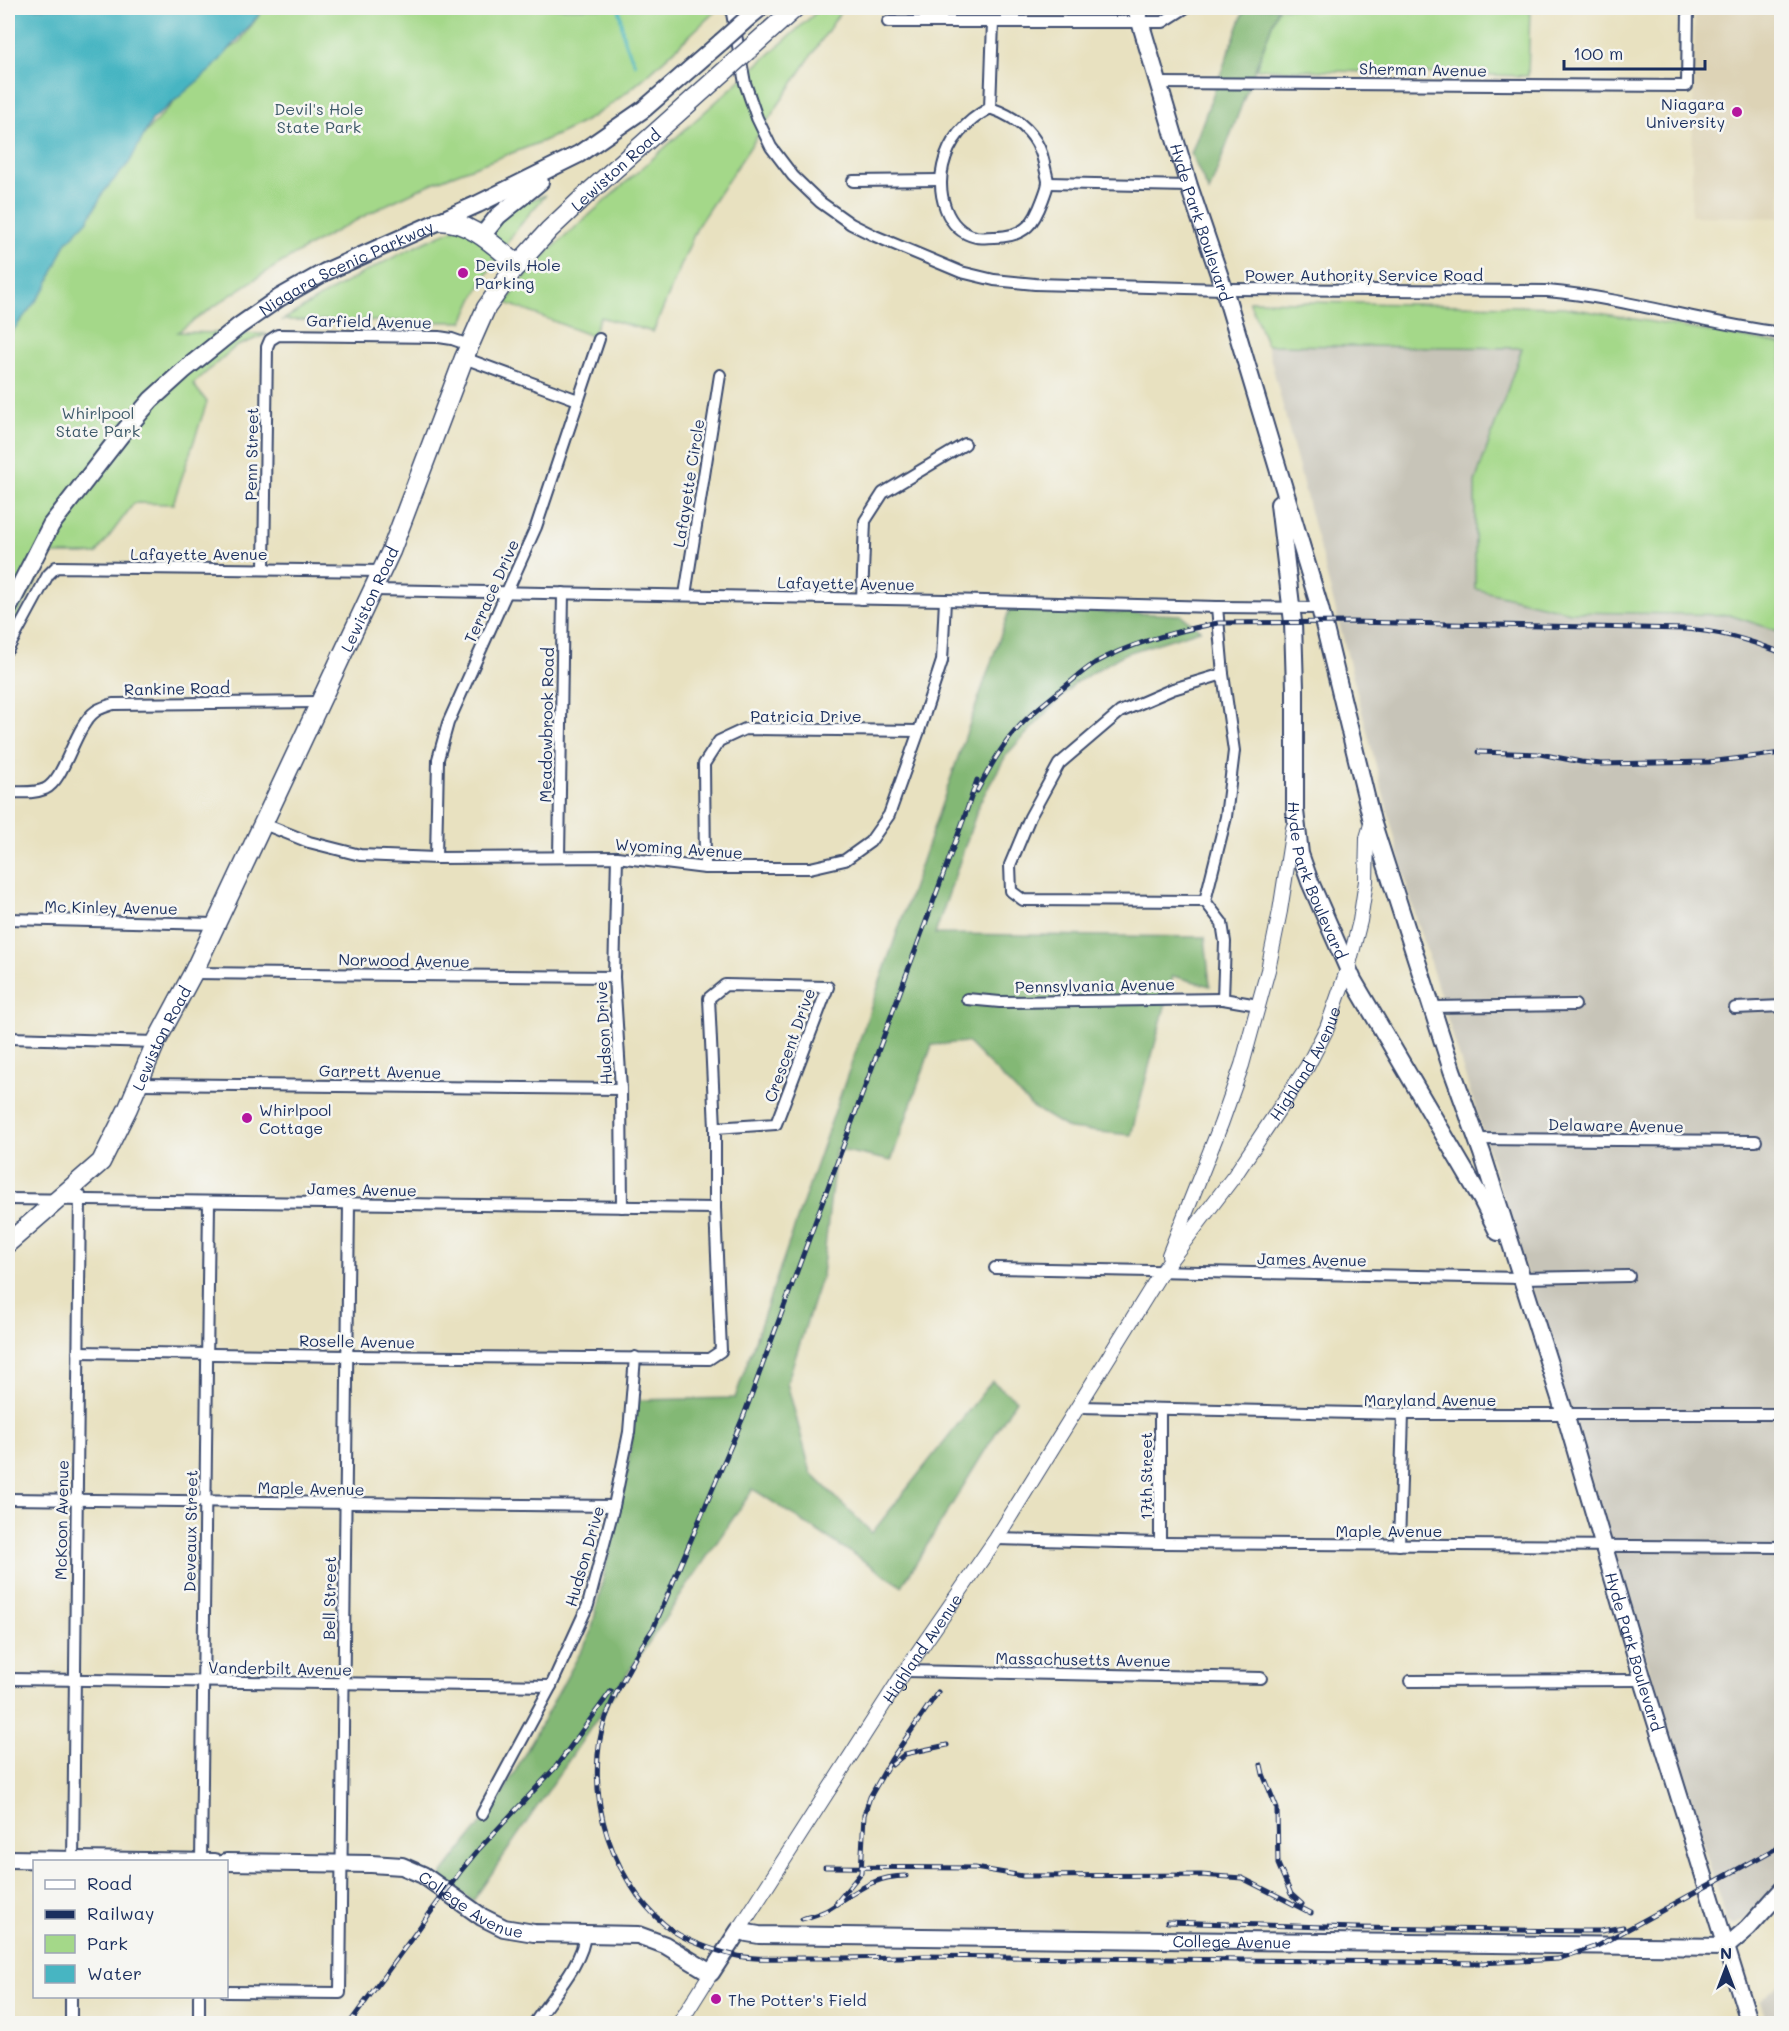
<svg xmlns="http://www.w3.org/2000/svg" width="1789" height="2031" viewBox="0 0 1789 2031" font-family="Mali,sans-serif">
<rect width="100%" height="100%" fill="#f6f6f2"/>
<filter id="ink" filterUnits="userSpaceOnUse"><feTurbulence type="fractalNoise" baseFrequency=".0167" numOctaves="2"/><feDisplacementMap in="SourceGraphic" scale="12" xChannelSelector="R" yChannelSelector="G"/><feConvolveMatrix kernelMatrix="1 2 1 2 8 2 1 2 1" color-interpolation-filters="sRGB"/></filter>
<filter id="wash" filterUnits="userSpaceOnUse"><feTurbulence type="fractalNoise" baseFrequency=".008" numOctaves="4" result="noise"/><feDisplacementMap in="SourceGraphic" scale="24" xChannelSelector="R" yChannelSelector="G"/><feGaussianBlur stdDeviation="1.35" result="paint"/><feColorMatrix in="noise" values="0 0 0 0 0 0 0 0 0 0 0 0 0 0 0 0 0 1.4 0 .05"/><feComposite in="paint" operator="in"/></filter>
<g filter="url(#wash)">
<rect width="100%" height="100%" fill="#e8e1c0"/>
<!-- built -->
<polygon fill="#ddd3b6" points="1695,8 1781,8 1781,218 1691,216"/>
<!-- industrial -->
<g fill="#c7c4b8">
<polygon points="1267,345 1522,348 1475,482 1570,612 1729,615 1781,632 1782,1878 1743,1921 1734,1925 1727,1922 1411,901"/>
<polygon points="1781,1982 1781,2023 1767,2023 1760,2001"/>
</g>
<!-- green -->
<g fill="#a4d889" stroke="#608474" stroke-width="1.5">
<path d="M264 8H719C679 44 641 86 595 115 545 146 482 161 428 185 339 225 256 275 178 332L267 334 235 347 193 384 207 402 173 504 134 503 96 554H51L8 633V334L58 249 136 143 214 59 239 43Z"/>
<polygon points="821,8 866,8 843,8 698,225 653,332 600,317 592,336 506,303 525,277 549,251"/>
<polygon points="1278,8 1530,8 1528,76 1256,69"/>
<path d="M546 195C510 233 483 274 463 322L283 320C366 267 452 225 546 195Z"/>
<polygon points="1249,301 1564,307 1781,344 1781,632 1729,615 1570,612 1475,589 1475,482 1522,348 1267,345"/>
</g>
<!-- forest -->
<g fill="#83b875" stroke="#4f746a" stroke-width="1.5">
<polygon points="1245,8 1278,8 1209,192 1191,154"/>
<polygon points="1010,608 1181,615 1200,630 1124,654 1075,683 1007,754 980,802 935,934 1205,937 1210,986 1173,976 1131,1135 1069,1129 1031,1106 967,1042 932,1045 891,1161 836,1149 822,1275 787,1383 811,1473 872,1533 992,1381 1016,1400 902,1586 753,1489 473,1901 440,1877 500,1799 591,1633 627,1472 637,1400 735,1398"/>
</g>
<!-- water -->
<polygon fill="#47b5c2" stroke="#317290" stroke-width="1.5" points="8,8 265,8 213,68 152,120 129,163 105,190 88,220 66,243 46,288 8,337"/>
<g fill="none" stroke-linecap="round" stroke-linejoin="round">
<!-- stream -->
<polyline stroke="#47b5c2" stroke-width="3" points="619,8 624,40 635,64"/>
</g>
</g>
<g filter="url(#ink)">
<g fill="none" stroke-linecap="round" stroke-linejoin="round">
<defs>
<g id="minor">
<path d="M731 8 745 83 757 118 771 147 793 176 820 202 851 224 875 236 961 272 994 280 1035 284 1224 289 1547 291C1627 298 1702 323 1782 333"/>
<polyline points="888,22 1163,22 1185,8"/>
<polyline points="1159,83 1687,86 1688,8"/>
<path d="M990 108C1017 117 1038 134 1044 163 1045 169 1047 175 1048 181 1048 187 1045 193 1043 199 1040 207 1035 220 1028 226 1019 235 1006 237 994 237 988 237 981 238 976 237 945 230 937 192 943 166 949 139 966 121 990 108Z"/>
<polyline points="990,108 993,22"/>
<polyline points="853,181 940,180"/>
<polyline points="1048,183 1189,186"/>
<polyline points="464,358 578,400"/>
<polyline points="264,569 267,347 270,340 278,335 439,337 452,339 469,345"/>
<polyline points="373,590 945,600 1217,607 1320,608"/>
<polyline points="685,595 720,375"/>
<polyline points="862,599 865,521 883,493 965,444"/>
<polyline points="8,649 48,575 56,567 381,571"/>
<polyline points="1223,674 1234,751 1226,817 1205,901 1222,923 1225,942 1223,999 1258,1005"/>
<path d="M8 792C20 792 33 794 45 789 66 779 74 726 96 711 100 708 108 706 113 704L320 702"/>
<polyline points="264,824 309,842 360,855 436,858 617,857 705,868 810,868 845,860 870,842 889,815 919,731 942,661 945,600"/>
<polyline points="559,857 563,593"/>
<polyline points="617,857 614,977 621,1089 622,1207"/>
<polyline points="436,858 438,759 448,723 536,527 599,339"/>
<polyline points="705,868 704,764 719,741 745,729 919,731"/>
<polyline points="1205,901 1023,900 1011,891 1010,865 1030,817 1059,764 1120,712 1173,689 1223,674 1217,607"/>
<polyline points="8,919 215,924"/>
<polyline points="193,973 614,977"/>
<polygon points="725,985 828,987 776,1124 715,1128 709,998"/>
<polyline points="967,999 1000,1002 1223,999"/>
<polyline points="1432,1007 1575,1005"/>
<polyline points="1735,1008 1782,1006"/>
<polyline points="8,1038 156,1042"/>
<polyline points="139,1084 621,1089"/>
<polyline points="1476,1139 1756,1141"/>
<polyline points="8,1199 715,1208"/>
<polyline points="995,1268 1521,1278 1629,1276"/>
<polyline points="78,1352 347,1356 709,1359 721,1351 715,1208 715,1128"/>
<polyline points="1079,1407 1403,1414 1782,1414"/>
<polyline points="1160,1410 1160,1543"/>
<polyline points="8,1499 614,1506"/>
<polyline points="996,1539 1160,1543 1782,1547"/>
<polyline points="1399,1545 1403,1414"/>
<polyline points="905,1671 1261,1678"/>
<polyline points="8,1679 551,1686"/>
<polyline points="1410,1681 1643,1680"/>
<polyline points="482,1814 551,1686 588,1605 614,1506 629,1432 635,1357"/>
<polyline points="73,1862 80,1195"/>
<polyline points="201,1862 209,1202"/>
<polyline points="226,1992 340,1993 349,1203"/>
<polyline points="71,2024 71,1996"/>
<polyline points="199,2024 199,1996"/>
<path d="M534 2024C550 1998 584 1963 585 1933"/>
</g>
<g id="tertiary">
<polyline points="1169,1255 1221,1124 1242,1065 1268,970 1280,911 1293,828"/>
<path id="s1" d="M739 1930 905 1671 996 1539 1162 1271 1235 1175 1307 1067 1327 1028 1348 968 1360 921 1366 881 1367 838 1372 821"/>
<polyline points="679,2024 711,1973"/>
</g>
<g id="secondary">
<path id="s2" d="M1136 8 1189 186 1224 289 1320 608 1372 821 1452 1070 1482 1153 1565 1414 1643 1680 1750 2024"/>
<polyline points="749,17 760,8"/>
<polyline points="482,236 498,216 540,182"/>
<path id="s3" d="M1279 504 1293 622 1295 689V811L1300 854 1310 882 1353 980 1482 1200 1498 1232"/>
<path id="s4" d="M8 609 51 525 120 436 151 400 183 371 239 326 279 298 325 272 478 204 579 154 644 109 721 42"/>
<polyline points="8,1859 214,1862"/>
<path id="s5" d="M226 1862 371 1864 402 1866 423 1875 482 1917 504 1928 534 1933 638 1935 665 1945 711 1973 739 1930 747 1933 759 1935 1726 1947 1748 1928 1782 1890"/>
</g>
<g id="primary">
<polyline points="755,44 795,8"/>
<path d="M439 221C470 221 495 246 518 265"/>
<path id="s6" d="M8 1243 101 1162 128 1108 156 1042 193 973 391 551 464 358 486 308 513 270 549 230 587 194 727 69"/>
</g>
</defs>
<!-- minor casing -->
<use href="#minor" stroke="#3a4a6d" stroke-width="14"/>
<!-- tertiary casing -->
<use href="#tertiary" stroke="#3a4a6d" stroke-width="16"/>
<!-- secondary casing -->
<use href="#secondary" stroke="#3a4a6d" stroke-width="20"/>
<!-- primary casing -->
<use href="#primary" stroke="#3a4a6d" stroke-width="21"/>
<!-- minor -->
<use href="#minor" stroke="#fff" stroke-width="10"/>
<!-- tertiary -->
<use href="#tertiary" stroke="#fff" stroke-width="14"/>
<!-- secondary -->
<use href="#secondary" stroke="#fff" stroke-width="16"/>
<!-- primary -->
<use href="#primary" stroke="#fff" stroke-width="18"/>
<defs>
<g id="rail">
<polyline points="1478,752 1540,754 1581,762 1601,764 1709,762 1782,753"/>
<path d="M977 791C989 769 1001 747 1017 729 1030 714 1047 701 1062 689 1073 680 1084 670 1095 663 1133 642 1176 631 1218 623L1350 622 1685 629C1719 631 1750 640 1782 653"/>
<path d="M635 1658C618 1688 600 1720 598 1755 594 1807 608 1854 638 1896 648 1909 660 1922 673 1931 690 1942 713 1950 733 1955 755 1960 778 1958 801 1958 842 1958 883 1958 924 1956L1481 1963 1558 1959 1597 1946 1782 1845"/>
<polyline points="630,1664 654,1627 744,1415 963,821 977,780"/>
<polyline points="892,1765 905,1754 947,1745"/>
<polyline points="1261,1765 1263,1774 1277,1809 1278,1864 1291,1894 1302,1904"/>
<polyline points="825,1867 975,1868 1023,1876 1201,1875 1242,1878 1311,1913"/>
<polyline points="837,1902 861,1873 864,1815 870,1797 891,1760 938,1692"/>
<path d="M802 1919C811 1916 821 1914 829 1909 855 1893 872 1876 906 1876"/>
<polyline points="1167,1922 1355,1928 1583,1931 1601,1931 1623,1927"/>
<polyline points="349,2024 460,1872 479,1849 555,1768 611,1691"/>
</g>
</defs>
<!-- rail casing -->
<use href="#rail" stroke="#1b2f5e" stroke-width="5"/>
<!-- rail -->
<use href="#rail" stroke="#f6f6f2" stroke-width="3" stroke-dasharray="9" stroke-linecap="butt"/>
<defs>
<polyline id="secondary-bridge" points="721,42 749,17"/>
<polyline id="primary-bridge" points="727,69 755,44"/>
</defs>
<!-- secondary-bridge casing -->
<use href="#secondary-bridge" stroke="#3a4a6d" stroke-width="20" stroke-linecap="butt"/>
<!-- primary-bridge casing -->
<use href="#primary-bridge" stroke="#3a4a6d" stroke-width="21" stroke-linecap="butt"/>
<!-- secondary-bridge -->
<use href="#secondary-bridge" stroke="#fff" stroke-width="16"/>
<!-- primary-bridge -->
<use href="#primary-bridge" stroke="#fff" stroke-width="18"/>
</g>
</g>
<!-- markers -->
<g fill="#b5179e" stroke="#f6f6f2" stroke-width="2">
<circle cx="1737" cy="112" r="6"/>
<circle cx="463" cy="273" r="6"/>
<circle cx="247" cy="1118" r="6"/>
<circle cx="716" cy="1999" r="6"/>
</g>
<g text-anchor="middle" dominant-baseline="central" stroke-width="5" stroke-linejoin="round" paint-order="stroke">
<!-- street labels -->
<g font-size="16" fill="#1b2f5e" stroke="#f6f6f2">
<text transform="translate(1423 69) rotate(1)">Sherman Avenue</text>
<text stroke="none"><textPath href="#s6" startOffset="1251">Lewiston Road</textPath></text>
<text stroke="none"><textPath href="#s2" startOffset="224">Hyde Park Boulevard</textPath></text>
<text stroke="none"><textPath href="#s4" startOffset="492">Niagara Scenic Parkway</textPath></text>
<text x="1364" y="274">Power Authority Service Road</text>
<text transform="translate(369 321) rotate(1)">Garfield Avenue</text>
<text transform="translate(251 454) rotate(-89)">Penn Street</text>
<text transform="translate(688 483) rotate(-81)">Lafayette Circle</text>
<text x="199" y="553">Lafayette Avenue</text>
<text transform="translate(846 583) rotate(1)">Lafayette Avenue</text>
<text transform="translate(491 591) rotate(-66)">Terrace Drive</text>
<text stroke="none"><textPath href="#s6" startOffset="747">Lewiston Road</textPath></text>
<text transform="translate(177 688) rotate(-1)">Rankine Road</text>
<text x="806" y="715">Patricia Drive</text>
<text transform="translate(546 725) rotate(-89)">Meadowbrook Road</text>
<text transform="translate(679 848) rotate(4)">Wyoming Avenue</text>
<text stroke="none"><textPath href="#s3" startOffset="381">Hyde Park Boulevard</textPath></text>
<text transform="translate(111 907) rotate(1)">Mc Kinley Avenue</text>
<text transform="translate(404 960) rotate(1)">Norwood Avenue</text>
<text transform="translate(1095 985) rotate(-1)">Pennsylvania Avenue</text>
<text transform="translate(603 1033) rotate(-93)">Hudson Drive</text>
<text stroke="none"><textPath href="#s6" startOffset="261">Lewiston Road</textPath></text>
<text transform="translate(789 1045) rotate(-70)">Crescent Drive</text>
<text stroke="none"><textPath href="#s1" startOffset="1036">Highland Avenue</textPath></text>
<text transform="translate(380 1071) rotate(1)">Garrett Avenue</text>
<text transform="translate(1616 1125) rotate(1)">Delaware Avenue</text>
<text transform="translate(362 1189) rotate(1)">James Avenue</text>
<text transform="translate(1312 1259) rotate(1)">James Avenue</text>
<text transform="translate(357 1341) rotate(1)">Roselle Avenue</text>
<text x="1430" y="1399">Maryland Avenue</text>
<text transform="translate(1145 1476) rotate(-90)">17th Street</text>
<text transform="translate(311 1488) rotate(1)">Maple Avenue</text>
<text transform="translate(61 1520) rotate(-89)">McKoon Avenue</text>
<text x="1389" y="1530">Maple Avenue</text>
<text transform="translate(190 1531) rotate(-89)">Deveaux Street</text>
<text transform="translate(584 1556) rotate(-74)">Hudson Drive</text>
<text transform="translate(329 1598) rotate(-89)">Bell Street</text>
<text stroke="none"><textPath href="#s1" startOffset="336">Highland Avenue</textPath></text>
<text stroke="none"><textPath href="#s2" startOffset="1718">Hyde Park Boulevard</textPath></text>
<text transform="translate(1083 1659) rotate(1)">Massachusetts Avenue</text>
<text transform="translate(280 1668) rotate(1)">Vanderbilt Avenue</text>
<text stroke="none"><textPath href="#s5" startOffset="256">College Avenue</textPath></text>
<text stroke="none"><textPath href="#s5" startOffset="1058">College Avenue</textPath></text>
</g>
<!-- poi labels -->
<g font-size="16" fill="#1b2f5e" stroke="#f6f6f2" text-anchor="start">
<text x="1725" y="103" text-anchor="end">Niagara<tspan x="1725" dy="18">University</tspan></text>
<text x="475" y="264">Devils Hole<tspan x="475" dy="18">Parking</tspan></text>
<text x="259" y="1109">Whirlpool<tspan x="259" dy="18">Cottage</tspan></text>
<text x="728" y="1999">The Potter's Field</text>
</g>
<!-- park labels -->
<g font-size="16" fill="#3d5969" stroke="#f6f6f2">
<text x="319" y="108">Devil's Hole<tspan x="319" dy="18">State Park</tspan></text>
<text x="98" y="412">Whirlpool<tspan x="98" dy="18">State Park</tspan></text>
</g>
</g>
<!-- margin -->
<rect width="1789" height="2031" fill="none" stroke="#f6f6f2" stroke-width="30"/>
<!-- legend -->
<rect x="33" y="1860" width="195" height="138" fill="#f6f6f2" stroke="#9ea6b7" stroke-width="1.5"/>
<rect x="45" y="1880" width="30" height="9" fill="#ffffff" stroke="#9ea6b7" stroke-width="1.5"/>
<text x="87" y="1890" font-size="18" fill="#1b2f5e">Road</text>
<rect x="45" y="1910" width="30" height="9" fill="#1b2f5e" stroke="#9ea6b7" stroke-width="1.5"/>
<text x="87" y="1920" font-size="18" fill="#1b2f5e">Railway</text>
<rect x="45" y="1935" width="30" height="18" fill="#a4d889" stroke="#9ea6b7" stroke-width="1.5"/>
<text x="87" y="1950" font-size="18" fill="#1b2f5e">Park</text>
<rect x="45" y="1965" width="30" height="18" fill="#47b5c2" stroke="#9ea6b7" stroke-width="1.5"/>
<text x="87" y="1980" font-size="18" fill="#1b2f5e">Water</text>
<!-- north arrow -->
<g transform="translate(1726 1968)" stroke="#f6f6f2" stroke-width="4.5" paint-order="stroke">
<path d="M0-4.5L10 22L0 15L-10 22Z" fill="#1b2f5e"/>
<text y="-9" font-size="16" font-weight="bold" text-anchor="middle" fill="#1b2f5e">N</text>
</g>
<!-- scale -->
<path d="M1564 60v9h141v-9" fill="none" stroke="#1b2f5e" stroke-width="3"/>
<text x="1573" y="60" font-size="18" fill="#1b2f5e" stroke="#f6f6f2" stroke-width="4.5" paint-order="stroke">100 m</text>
</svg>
